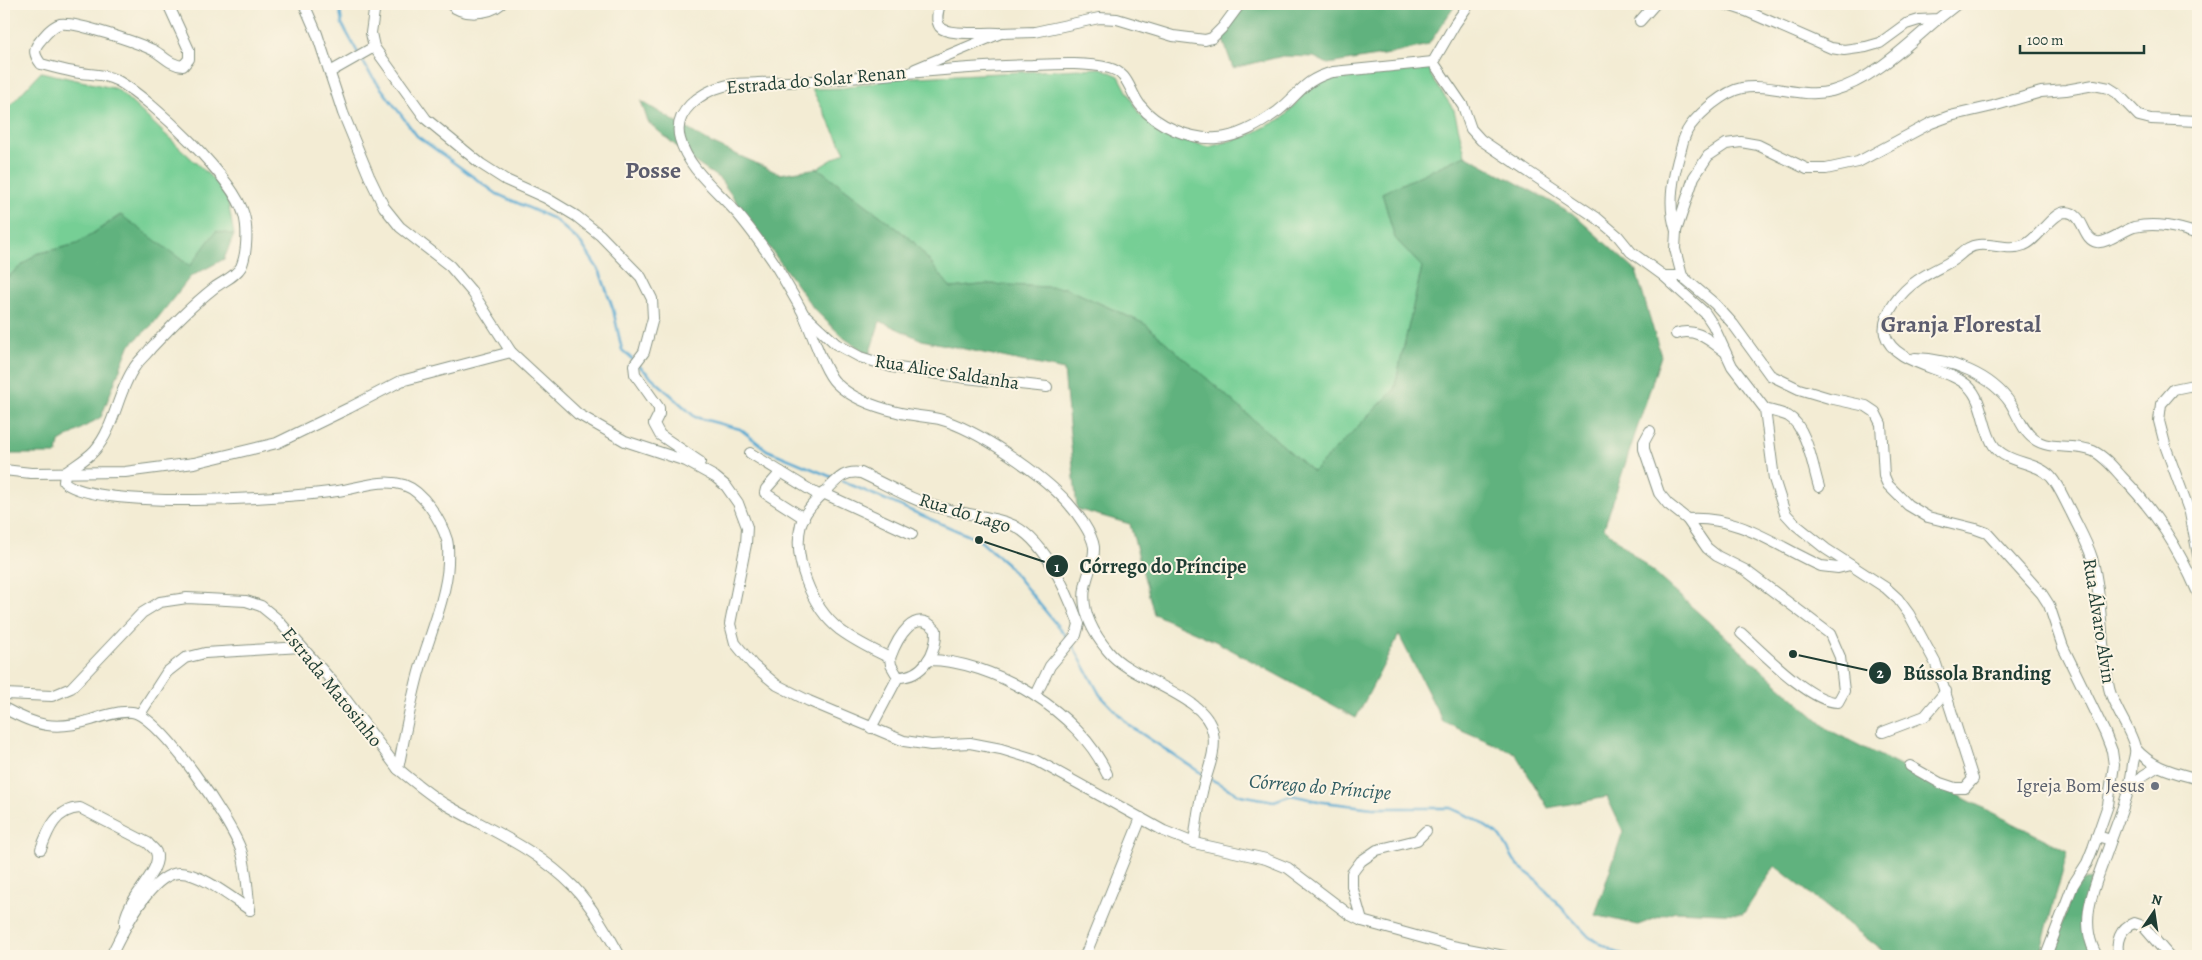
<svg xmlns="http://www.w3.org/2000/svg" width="2202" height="960" viewBox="0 0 2202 960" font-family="Alegreya,serif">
<rect width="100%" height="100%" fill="#fcf5e5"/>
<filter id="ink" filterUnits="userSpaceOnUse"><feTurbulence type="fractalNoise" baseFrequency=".02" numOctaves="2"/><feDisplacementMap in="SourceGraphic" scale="10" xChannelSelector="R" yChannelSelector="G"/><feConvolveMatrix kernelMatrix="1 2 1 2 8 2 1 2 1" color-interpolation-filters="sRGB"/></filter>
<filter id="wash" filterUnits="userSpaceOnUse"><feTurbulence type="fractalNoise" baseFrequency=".0096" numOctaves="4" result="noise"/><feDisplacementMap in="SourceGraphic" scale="20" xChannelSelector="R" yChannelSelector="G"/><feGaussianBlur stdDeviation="1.12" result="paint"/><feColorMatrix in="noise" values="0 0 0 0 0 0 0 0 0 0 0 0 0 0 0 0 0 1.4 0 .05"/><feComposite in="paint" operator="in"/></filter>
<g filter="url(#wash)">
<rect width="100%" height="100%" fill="#f3ecd4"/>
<!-- green -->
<g fill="#76cf95" stroke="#4a8664">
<polygon points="1430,65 1431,76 1454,110 1465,155 1382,193 1395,238 1422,267 1394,390 1313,472 1145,324 1066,288 989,284 951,288 912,240 818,168 845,152 812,89 843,88 897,78 1101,68 1119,76 1139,114 1170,136 1209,147 1247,136 1283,118 1310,87 1332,74"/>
<polygon points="41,72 117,89 226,191 234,235 216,232 190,266 120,215 77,244 36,254 4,280 4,112"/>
</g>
<!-- forest -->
<g fill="#60b27e" stroke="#407859">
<polygon points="1247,4 1456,4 1428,45 1395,53 1328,64 1314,57 1283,56 1233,68 1221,34"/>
<polygon points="641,101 709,142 780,174 818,168 912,240 951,288 989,284 1066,288 1145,324 1313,472 1394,390 1422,267 1395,238 1382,193 1465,155 1572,213 1636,271 1661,356 1604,528 1829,730 2068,851 2039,956 1889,956 1775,866 1743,914 1675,911 1638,925 1595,915 1623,831 1607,797 1548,808 1515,753 1443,722 1399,635 1356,718 1217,642 1154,614 1130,524 1077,509 1064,370 922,340 880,321 869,355 844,338 814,309 720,179 696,163 648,122"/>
<polygon points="121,215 190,266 216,231 234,235 224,259 190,277 153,324 129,346 101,417 59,442 57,454 4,454 4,280 36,254 77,244"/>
<polygon points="2092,879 2079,916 2092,956 2052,956 2073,890 2084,880"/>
</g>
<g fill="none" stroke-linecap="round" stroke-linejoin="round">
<!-- stream -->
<g stroke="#56a9d2" stroke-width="2.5">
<polyline points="339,4 342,24 358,53"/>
<polyline points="361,58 369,72 417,136 497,194 554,219 581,243 600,272 613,309 622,350 633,360"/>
<polyline points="637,364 695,417 740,429 767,450 834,478"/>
<polyline points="842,481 979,540 1006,563 1069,640"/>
<polyline points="1072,644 1100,695 1130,726 1204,775"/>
<polyline points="1209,778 1240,795 1274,801 1291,795 1323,802 1373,808 1451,808 1475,819 1501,837 1517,865 1534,878 1589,937 1615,952 1628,956"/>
</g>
</g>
</g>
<g filter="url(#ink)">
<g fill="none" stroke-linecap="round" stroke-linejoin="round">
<defs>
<g id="minor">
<path d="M168 4 189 50V59L183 66C170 65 164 56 153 50 138 43 75 21 60 24 52 26 45 35 40 41 32 50 35 56 41 64 52 67 63 70 74 72 89 75 104 73 118 81 152 100 234 178 244 215 248 229 247 254 241 267 235 277 223 281 214 288 191 306 171 327 151 348 146 355 138 361 134 368 117 393 115 427 95 450 87 459 74 466 65 473L64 482C98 511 288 498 337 491 360 488 381 478 404 485 424 492 441 521 447 540 449 547 448 556 448 563 447 594 430 635 421 665 411 699 405 734 398 769 412 780 427 793 443 803 489 830 536 848 574 887 590 904 609 935 620 956"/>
<polyline points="304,4 317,34 343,113 369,176 384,207 400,227 450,266 473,293 511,352 578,414 625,441 686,461 715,477 726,486 738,503 747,527 746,544 730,624 735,643 753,665 777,685 809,701 904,741 931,745 970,743 1001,749 1034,759 1164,831 1194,843 1266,859 1288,868 1350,915 1362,921 1452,946 1504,956"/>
<polyline points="375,4 371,33 374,47 426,119 481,164 506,180 546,198 576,216 600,235 641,277 652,299 653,318 644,352 634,365 635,374 659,408 659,414 654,424 660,435 700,462"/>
<path d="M450 4C462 16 488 15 501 4"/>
<path d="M940 4C938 11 935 20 940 27 947 36 986 32 998 33"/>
<polyline points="1469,4 1455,24 1433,62 1463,106 1471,129 1481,140 1597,218 1618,236 1631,252 1664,276 1682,276"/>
<polyline points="1725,4 1746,11 1831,48 1844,50 1866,47 1880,43 1906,24 1919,20 1938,19 1957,4"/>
<polyline points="1640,21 1655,4"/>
<polyline points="915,69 1001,33 1035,32 1099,18 1117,19 1173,36 1205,40 1212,38 1223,27 1240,4"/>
<polyline points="330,72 374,47"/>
<path d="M1676 231C1667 204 1673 176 1681 149 1682 144 1684 137 1687 131 1693 120 1703 112 1712 104 1721 97 1731 90 1742 88 1772 83 1802 99 1832 91 1873 80 1907 45 1938 19"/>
<polyline points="1664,276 1705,313 1713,325 1732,366 1765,409 1774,479 1785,513 1796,525 1826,549 1886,588 1898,599 1909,614 1936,664 1973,779 1965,788 1955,788 1940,783 1910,766"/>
<polyline points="806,316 836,344 860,357 892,367 966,378 1047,387"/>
<path d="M1676 334C1695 327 1709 340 1724 351"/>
<path d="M1915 358C1950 359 1991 374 2011 404 2018 416 2023 431 2034 439 2050 451 2075 443 2093 451 2104 456 2113 467 2121 476 2156 512 2178 547 2198 593"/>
<polyline points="2198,384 2174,389 2161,404 2159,421 2166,448 2190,513 2198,555"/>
<path d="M1765 409C1772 411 1781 413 1788 416 1807 426 1813 468 1819 487"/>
<polyline points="1650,431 1644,442 1644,449 1659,493 1668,504 1687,519"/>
<polyline points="750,453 820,496"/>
<polyline points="4,470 31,473 125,472 194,463 277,443 349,408 401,381 511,352"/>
<polyline points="781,472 766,489 765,493 804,518"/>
<polyline points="823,493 912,534"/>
<path d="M1741 633C1761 651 1811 703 1838 702L1844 691 1840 657 1830 634 1745 570 1717 556 1707 548 1687 519C1739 515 1776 546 1821 566L1838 568 1850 565"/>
<path d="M890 658C897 639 915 605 936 630 937 653 923 677 898 677"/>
<path d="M928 660C993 660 1081 713 1107 774"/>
<polyline points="4,694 52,696 71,688 142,613 160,602 187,598 246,601 261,606 277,619 332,681 398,769"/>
<path d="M4 708C36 726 55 731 91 720 103 716 118 711 132 712 160 716 231 821 241 850 247 868 247 891 250 910"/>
<polyline points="140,714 167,672 185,658 205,653 301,647"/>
<path d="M871 728 898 677 891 665 890 658C873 650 855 641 840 630 812 608 792 559 801 524 804 512 817 499 826 491 837 480 844 470 861 473 887 485 913 501 941 508 962 514 984 515 1005 522 1043 534 1066 589 1079 624L1076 635 1050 666 1036 695"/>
<polyline points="1883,732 1925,716 1946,691"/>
<path d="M2135 748C2152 768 2174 772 2198 779"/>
<polyline points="2130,788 2144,775 2157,767"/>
<path d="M2097 836 2111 840C2120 815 2131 790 2133 763 2134 759 2136 752 2135 748 2132 731 2113 707 2109 688 2100 645 2103 600 2092 558 2087 542 2078 527 2071 512 2065 501 2059 486 2051 477 2036 461 2007 464 1994 446 1982 429 1984 401 1968 386 1948 367 1893 365 1885 334 1881 314 1903 290 1918 280 1929 272 1942 267 1953 260 1962 254 1967 246 1978 245 1993 243 2009 251 2024 245 2038 240 2052 212 2066 212 2085 213 2082 240 2097 242 2106 244 2124 230 2134 227 2156 222 2177 227 2198 234"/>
<path d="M1194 843C1196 826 1198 809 1202 792 1206 773 1217 753 1213 733 1206 694 1132 681 1108 651 1094 634 1081 611 1085 588 1087 574 1095 561 1094 547 1092 533 1077 513 1068 503 1042 474 977 429 939 419 926 416 911 416 897 412 876 407 851 398 836 383 824 372 811 330 803 313 794 296 783 278 773 261 762 245 750 228 737 213 717 190 688 169 680 139 672 112 701 92 724 86 734 83 747 84 758 83 780 82 803 82 826 80 895 75 963 66 1032 65 1056 64 1085 62 1109 68 1129 73 1129 91 1140 105 1156 126 1191 140 1217 138 1239 137 1260 124 1278 111 1300 94 1303 80 1333 72L1433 62"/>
<path d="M41 849C48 830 56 809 80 808L148 843C150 846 155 849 156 852 164 871 124 900 125 924"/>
<polyline points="1362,921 1352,886 1352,873 1361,861 1377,850 1417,840 1426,831"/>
<path d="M111 956C122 933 150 874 179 873 200 872 233 899 250 910"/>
<polyline points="1085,956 1141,818"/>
<polyline points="2046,956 2073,885 2087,863 2093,848 2108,805 2114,765 2112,751 2105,733 2063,647 2049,605 2042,594 1987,533 1976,529 1928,517 1908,505 1888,485 1884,476 1881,424 1875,412 1866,406 1829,398 1799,389 1770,375 1733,324 1715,304 1682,276 1675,249 1676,231 1694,177 1708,156 1726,144 1741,142 1758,145 1807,169 1826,169 1858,162 1931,123 1950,116 1993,106 2041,92 2066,90 2094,85 2109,88 2117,93 2139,116 2151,119 2198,121"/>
<path d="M2097 956C2075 918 2099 878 2111 840"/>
<path d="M2119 956C2115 942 2120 928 2134 923L2143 926 2169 956"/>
</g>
</defs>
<!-- minor casing -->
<use href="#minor" stroke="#899484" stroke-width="12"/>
<!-- minor -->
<use href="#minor" stroke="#fff" stroke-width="10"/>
</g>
</g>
<!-- markers -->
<circle fill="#6b7280" stroke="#fcf5e5" stroke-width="2" cx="2155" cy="786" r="5"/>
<g text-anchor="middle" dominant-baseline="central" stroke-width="4" stroke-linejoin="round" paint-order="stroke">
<!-- street labels -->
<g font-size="19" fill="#1f3d34" stroke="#fcf5e5">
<text transform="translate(816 80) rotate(-5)">Estrada do Solar Renan</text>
<text transform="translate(947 372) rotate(9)">Rua Alice Saldanha</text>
<text transform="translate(965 513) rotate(17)">Rua do Lago</text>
<text transform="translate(2099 621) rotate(81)">Rua Álvaro Alvin</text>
<text transform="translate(332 687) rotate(51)">Estrada Matosinho</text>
</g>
<!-- worship labels -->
<g font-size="19" fill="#5b616d" stroke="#fcf5e5" text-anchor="end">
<text x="2145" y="786">Igreja Bom Jesus</text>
</g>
<!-- water labels -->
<g font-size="20" font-style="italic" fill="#305d63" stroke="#fcf5e5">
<text transform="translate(1320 787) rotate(5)">Córrego do Príncipe</text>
</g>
<!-- district labels -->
<g font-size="24" font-weight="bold" fill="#5c5d6e" stroke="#fcf5e5">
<text x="653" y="170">Posse</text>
<text x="1961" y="324">Granja Florestal</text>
</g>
</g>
<!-- callouts -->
<path fill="none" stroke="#1f3d34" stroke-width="2" d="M979 540L1057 566M1793 654L1880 673"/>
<g fill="#1f3d34" stroke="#fcf5e5" stroke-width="2">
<circle cx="979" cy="540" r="5"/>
<circle cx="1793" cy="654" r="5"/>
<circle cx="1057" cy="566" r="12"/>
<circle cx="1880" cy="673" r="12"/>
</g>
<g font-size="15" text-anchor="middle" font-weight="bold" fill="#fff">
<text x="1057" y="572">1</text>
<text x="1880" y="678">2</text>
</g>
<g font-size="20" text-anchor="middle" font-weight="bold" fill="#1f3d34" stroke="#fcf5e5" stroke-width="4" stroke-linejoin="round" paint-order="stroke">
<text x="1163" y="573">Córrego do Príncipe</text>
<text x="1977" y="680">Bússola Branding</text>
</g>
<!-- margin -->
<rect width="2202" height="960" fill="none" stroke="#fcf5e5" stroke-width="20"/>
<!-- north arrow -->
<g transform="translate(2154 912) rotate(13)" stroke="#fcf5e5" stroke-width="4" paint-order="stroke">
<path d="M0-4L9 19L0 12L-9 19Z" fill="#1f3d34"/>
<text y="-8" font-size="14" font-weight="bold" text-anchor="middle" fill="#1f3d34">N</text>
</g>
<!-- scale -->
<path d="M2020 45v8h124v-8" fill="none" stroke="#1f3d34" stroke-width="2.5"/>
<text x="2027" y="45" font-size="15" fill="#1f3d34" stroke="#fcf5e5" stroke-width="4" paint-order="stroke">100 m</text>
</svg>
